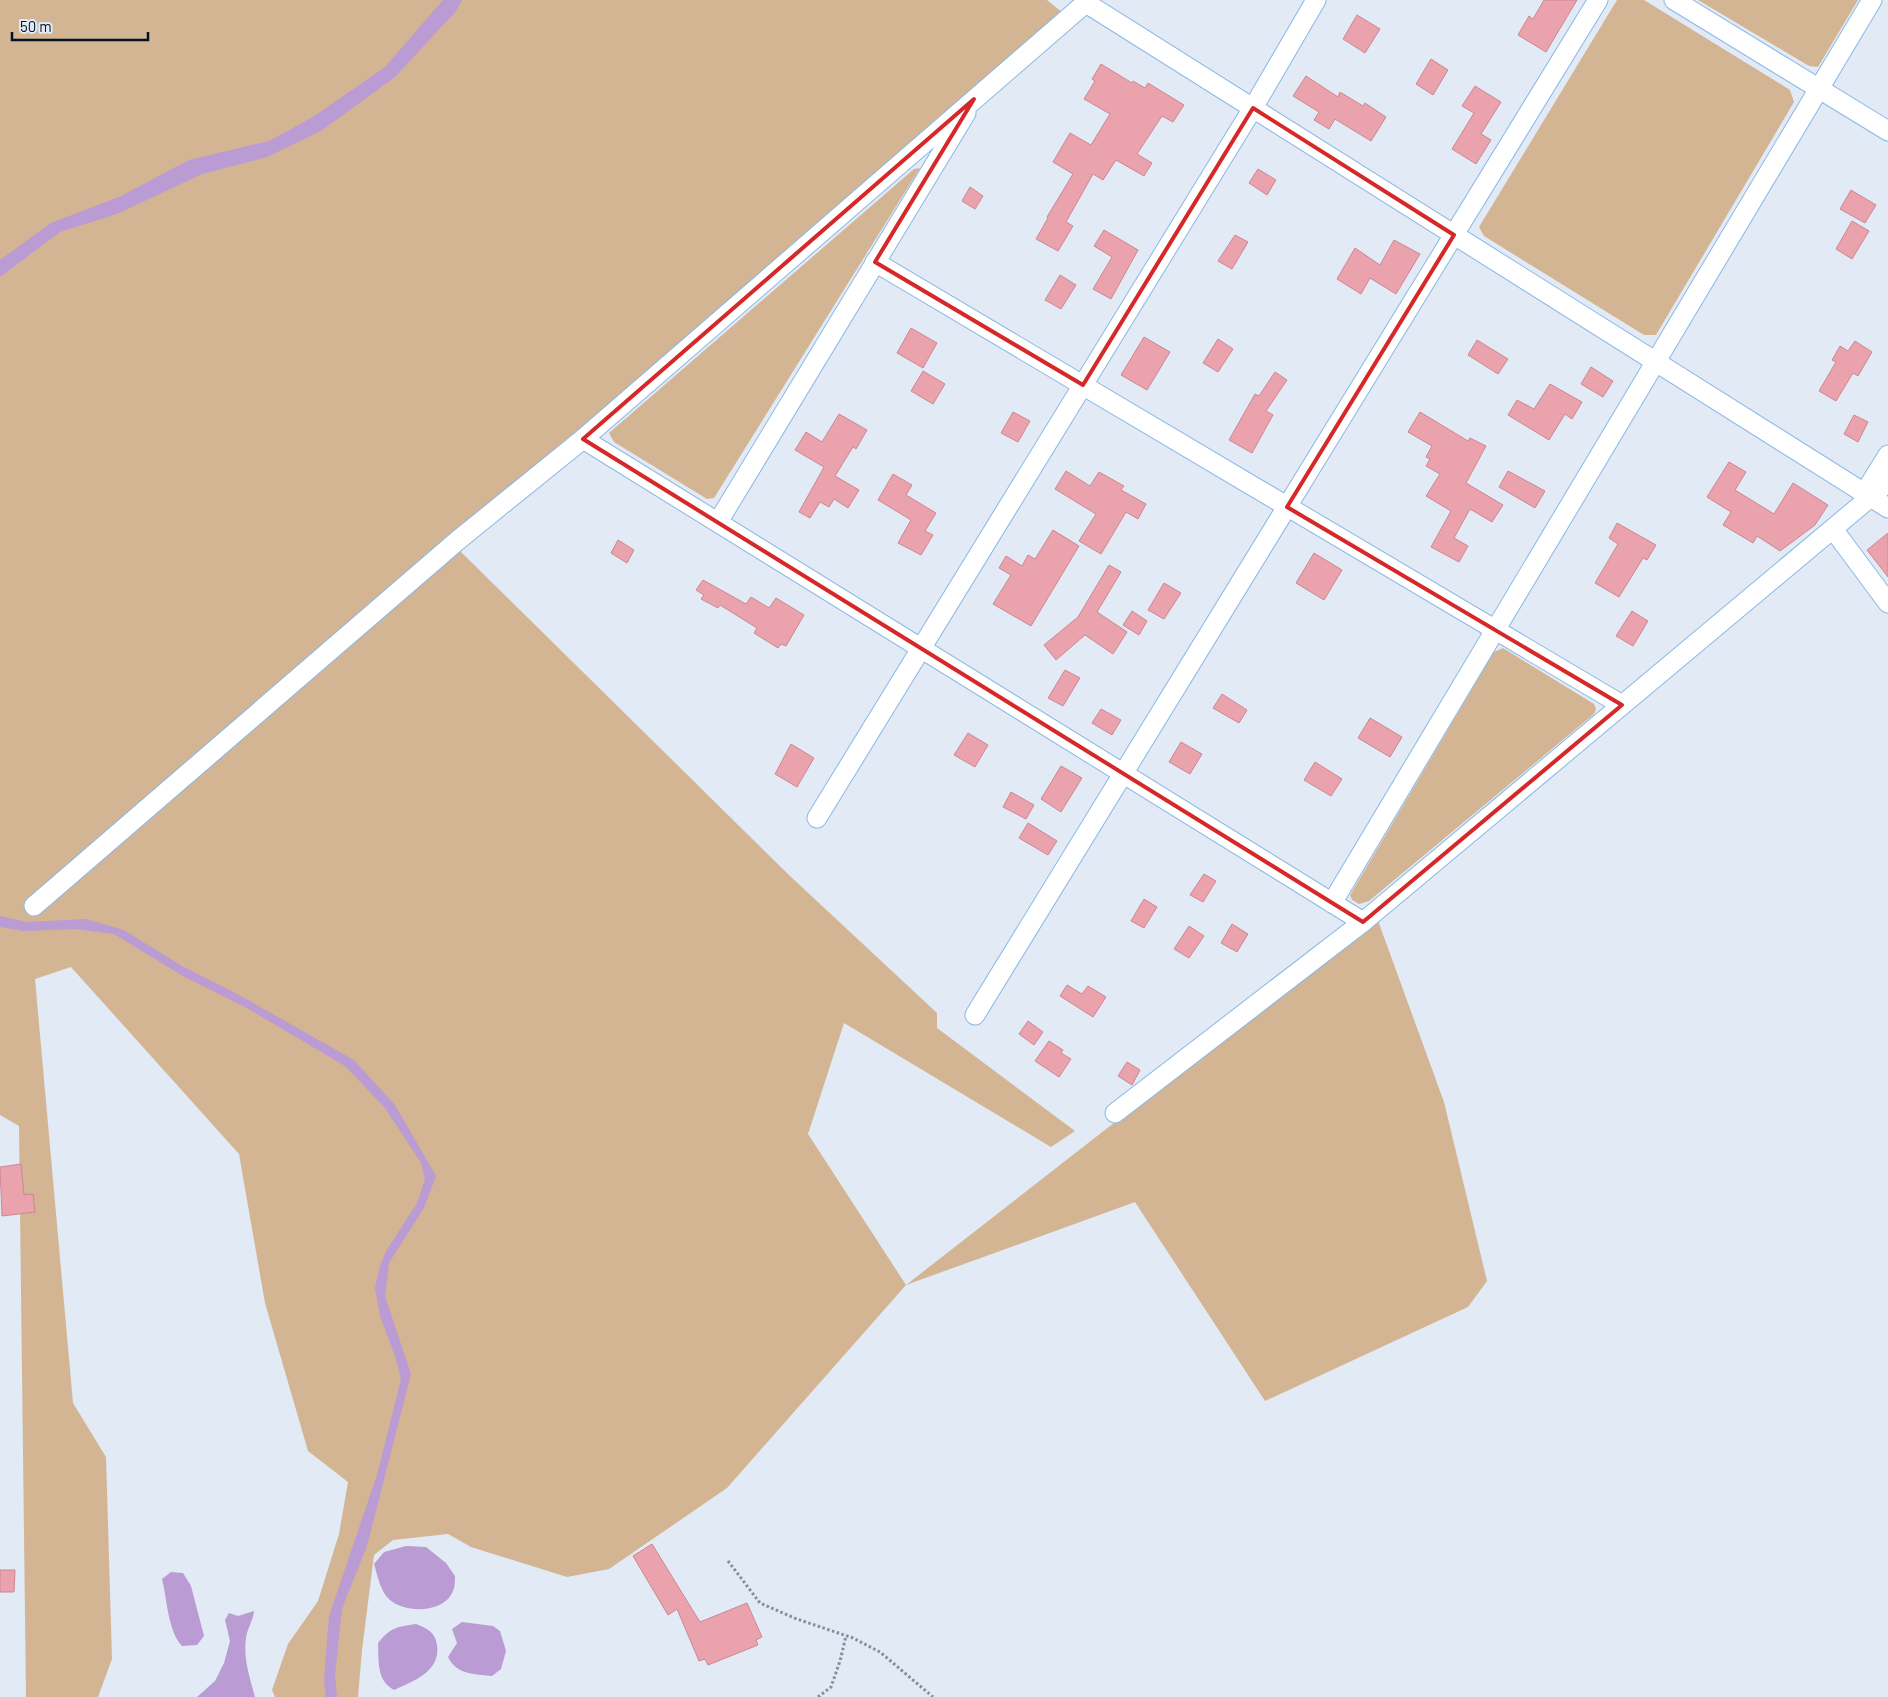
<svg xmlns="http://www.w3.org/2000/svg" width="1888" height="1697" font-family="Barlow,sans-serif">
<rect width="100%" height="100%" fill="#e1eaf5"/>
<!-- green -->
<g fill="#d3b594">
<polygon points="0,0 1047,0 1063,13 581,430 55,879 460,551 790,876 937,1013 937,1028 1075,1131 1051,1147 844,1023 808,1134 906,1285 1377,918 1444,1102 1487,1281 1468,1307 1265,1401 1135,1202 906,1285 727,1488 609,1569 567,1577 471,1547 448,1534 393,1540 374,1555 362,1650 358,1697 275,1697 272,1690 288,1644 318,1601 339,1534 348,1482 308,1451 265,1303 239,1154 71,967 35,979 73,1403 106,1457 112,1659 98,1697 26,1697 19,1126 0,1115"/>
<polygon points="1617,0 1644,0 1790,90 1794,102 1656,335 1644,335 1484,236 1479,227"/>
<polygon points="1698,0 1858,0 1818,67 1809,66"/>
<polygon points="920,168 714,498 707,499 614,442 609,433 914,169"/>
<polygon points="1503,648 1594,704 1596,709 1594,714 1369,901 1359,904 1352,900 1350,895 1494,652"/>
</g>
<!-- water -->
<g fill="#ba9bd3">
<polygon points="443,0 462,0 457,10 395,77 321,131 267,157 202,174 117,214 60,232 0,277 0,260 51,223 119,197 189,160 269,141 313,117 385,67"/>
<polygon points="0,916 27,922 86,919 124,930 182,966 239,995 354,1060 395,1105 436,1176 424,1208 389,1263 385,1296 411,1374 367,1546 342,1609 335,1675 337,1697 326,1697 324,1679 329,1616 377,1475 401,1379 395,1356 380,1316 375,1288 380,1266 386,1251 417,1203 425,1179 421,1163 385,1108 345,1066 245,1007 181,975 114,934 75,929 24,931 0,927"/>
<path d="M406,1546L426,1547L446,1563L455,1576C455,1582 455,1589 451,1595C440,1613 405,1613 390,1600C380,1591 378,1577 374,1564L384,1552Z"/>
<path d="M171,1572L183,1573L191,1586L204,1636L197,1645L182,1646C168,1631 167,1599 162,1579Z"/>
<path d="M254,1611C253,1621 247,1629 246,1638C243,1659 250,1678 255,1697H197L215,1681L224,1663L230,1641L225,1620L229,1613L238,1616Z"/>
<path d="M462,1622L493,1626L500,1631L506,1651L501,1669L492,1676C474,1674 457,1675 448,1657L457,1643L452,1629Z"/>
<path d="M416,1624C428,1629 435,1632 437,1645C441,1671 414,1681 394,1690C376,1680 379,1661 378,1643C391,1627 397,1627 416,1624Z"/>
</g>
<!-- building -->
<g fill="#eaa2ad" stroke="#cd8792">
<polygon points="1544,0 1577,0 1546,52 1518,35 1529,16 1533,19"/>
<polygon points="1357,15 1380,29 1365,53 1343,39"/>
<polygon points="1431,59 1448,70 1433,95 1416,84"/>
<polygon points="1101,64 1132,83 1133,81 1145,88 1148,83 1184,105 1173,122 1162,116 1137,154 1152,163 1144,176 1116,160 1103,180 1093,174 1066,222 1073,226 1058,251 1036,239 1048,218 1047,217 1073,174 1053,162 1070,133 1091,145 1110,114 1084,99 1095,81 1092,79"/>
<polygon points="1306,76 1338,97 1340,92 1363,106 1365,103 1386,117 1371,141 1335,119 1329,129 1314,120 1319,112 1293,96"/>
<polygon points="1475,86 1501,102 1481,134 1491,140 1476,164 1452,149 1474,113 1462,106"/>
<polygon points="1258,169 1276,180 1267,195 1249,183"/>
<polygon points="970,187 983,196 975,209 962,201"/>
<polygon points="1851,190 1876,205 1865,223 1840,209"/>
<polygon points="1852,221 1869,231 1852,259 1836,249"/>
<polygon points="1104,230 1138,250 1111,299 1093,289 1112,257 1094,246"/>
<polygon points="1235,235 1248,242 1232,269 1218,261"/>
<polygon points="1394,240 1420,254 1396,294 1370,278 1361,294 1337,279 1355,248 1380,265"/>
<polygon points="1060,275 1076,285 1061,309 1045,300"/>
<polygon points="911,328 937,343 923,368 897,353"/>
<polygon points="1144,337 1170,352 1147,390 1121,375"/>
<polygon points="1218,339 1233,349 1218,372 1203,363"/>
<polygon points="1477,340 1508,359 1498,374 1468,355"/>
<polygon points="1855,341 1872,352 1858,376 1853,373 1836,401 1819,391 1836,362 1832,360 1840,346 1848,351"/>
<polygon points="1591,367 1613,381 1603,397 1581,384"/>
<polygon points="923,371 945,384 933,404 911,391"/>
<polygon points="1275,372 1287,380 1266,411 1273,415 1252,453 1229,440 1255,394 1259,396"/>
<polygon points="1550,384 1582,402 1572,419 1565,414 1549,440 1508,415 1517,400 1534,409"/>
<polygon points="1013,412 1030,421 1018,442 1001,433"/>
<polygon points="1420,412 1468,441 1470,438 1486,446 1466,483 1503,505 1492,522 1470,509 1454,538 1468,546 1459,562 1431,547 1451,511 1426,496 1440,474 1426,466 1430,459 1426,457 1432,446 1408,432"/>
<polygon points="839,414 867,430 856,449 853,447 835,476 859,490 848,508 834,499 829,507 820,502 810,518 799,512 824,467 795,450 806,432 822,442"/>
<polygon points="1854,415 1868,422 1858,442 1844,434"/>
<polygon points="1729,462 1746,472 1735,490 1774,514 1793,483 1828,505 1815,525 1780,551 1757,536 1753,543 1723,525 1731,512 1707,497"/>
<polygon points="1066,471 1090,486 1099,472 1124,486 1121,490 1146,504 1138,519 1126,512 1101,554 1079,541 1096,514 1055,489"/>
<polygon points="1508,471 1545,491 1535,508 1499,487"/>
<polygon points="893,474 912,485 906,495 936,513 925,531 933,535 921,555 898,543 911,520 878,500"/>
<polygon points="1617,523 1656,545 1647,560 1643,558 1619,597 1595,583 1618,544 1609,538"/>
<polygon points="1053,530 1079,546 1031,626 993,604 1011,575 999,568 1006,556 1022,566 1028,555 1035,559"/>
<polygon points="1888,533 1888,577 1867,550"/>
<polygon points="618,540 634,550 627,563 611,553"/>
<polygon points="1314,553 1342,570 1324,600 1296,583"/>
<polygon points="1109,565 1121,572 1097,612 1127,632 1113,654 1085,635 1056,660 1044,645 1078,617"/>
<polygon points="703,580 746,604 751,597 769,608 776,598 804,615 786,646 781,644 778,648 754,633 757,628 720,605 718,608 701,599 704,595 696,590"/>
<polygon points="1164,583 1181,593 1164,619 1148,610"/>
<polygon points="1132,611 1147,621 1139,635 1123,625"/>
<polygon points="1632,611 1648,621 1633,646 1616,636"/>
<polygon points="1065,670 1080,678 1063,706 1048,698"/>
<polygon points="1222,694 1247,710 1239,723 1213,708"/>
<polygon points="1101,709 1121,720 1112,735 1092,723"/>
<polygon points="1370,718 1402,737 1390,757 1358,738"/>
<polygon points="968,733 988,745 975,767 954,755"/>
<polygon points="1181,742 1202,754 1190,774 1169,762"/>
<polygon points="791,744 814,758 797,787 775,774"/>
<polygon points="1315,762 1342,779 1331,796 1304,780"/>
<polygon points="1061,766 1082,778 1061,812 1041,799"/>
<polygon points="1011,792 1034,805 1026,819 1003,807"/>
<polygon points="1028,823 1057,841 1048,855 1019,838"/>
<polygon points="1204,874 1216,881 1203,902 1190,895"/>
<polygon points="1144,899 1157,907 1144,928 1131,921"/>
<polygon points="1232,924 1248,934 1237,952 1221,943"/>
<polygon points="1189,926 1204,936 1189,958 1174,949"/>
<polygon points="1067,985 1082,994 1088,986 1106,997 1093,1017 1060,996"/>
<polygon points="1028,1021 1043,1032 1034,1045 1019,1034"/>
<polygon points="1049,1041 1063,1050 1061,1053 1071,1059 1059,1077 1035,1061"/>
<polygon points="1127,1062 1140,1070 1132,1085 1118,1076"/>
<polygon points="21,1164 24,1195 33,1194 35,1212 2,1216 0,1167"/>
<polygon points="652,1544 700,1622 747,1603 762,1637 756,1640 758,1645 708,1665 705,1659 699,1661 677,1609 668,1615 633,1556"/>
<polygon points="0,1570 15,1570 14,1592 0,1592"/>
</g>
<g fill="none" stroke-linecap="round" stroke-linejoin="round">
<defs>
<g id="street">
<polyline points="1674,0 1888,131"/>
<polyline points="1086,3 1888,508"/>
<polyline points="875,262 1622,705"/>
<polyline points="583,439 1363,922"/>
<polyline points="1865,492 1888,455"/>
<polyline points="718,522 966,113"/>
<polyline points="1833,529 1888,603"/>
<polyline points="817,818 1253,108 1316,0"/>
<polyline points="1332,903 1872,0"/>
<polyline points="34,906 457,541 583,439 1089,0"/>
<polyline points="975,1015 1598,0"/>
<polyline points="1115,1113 1363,922 1879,490 1888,480"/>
</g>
</defs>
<!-- street casing -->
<use href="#street" stroke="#88b8e8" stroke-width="21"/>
<!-- path -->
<g stroke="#828e9c" stroke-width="3" stroke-dasharray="2.5 2.5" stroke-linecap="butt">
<polyline points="728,1561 760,1603 797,1619 853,1638 880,1652 933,1697"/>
<polyline points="818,1697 831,1687 840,1661 846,1636"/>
</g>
<!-- street -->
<use href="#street" stroke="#fff" stroke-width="19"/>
</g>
<!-- marked area -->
<path fill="none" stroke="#d62828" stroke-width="4" stroke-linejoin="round" d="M974,99L875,262L1083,385L1253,108L1454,235L1287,507L1622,705L1363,922L583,439Z"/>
<!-- scale -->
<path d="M12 32v8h136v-8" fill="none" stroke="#021223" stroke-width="2.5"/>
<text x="20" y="32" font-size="15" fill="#021223" stroke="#e1eaf5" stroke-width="4" paint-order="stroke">50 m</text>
</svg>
